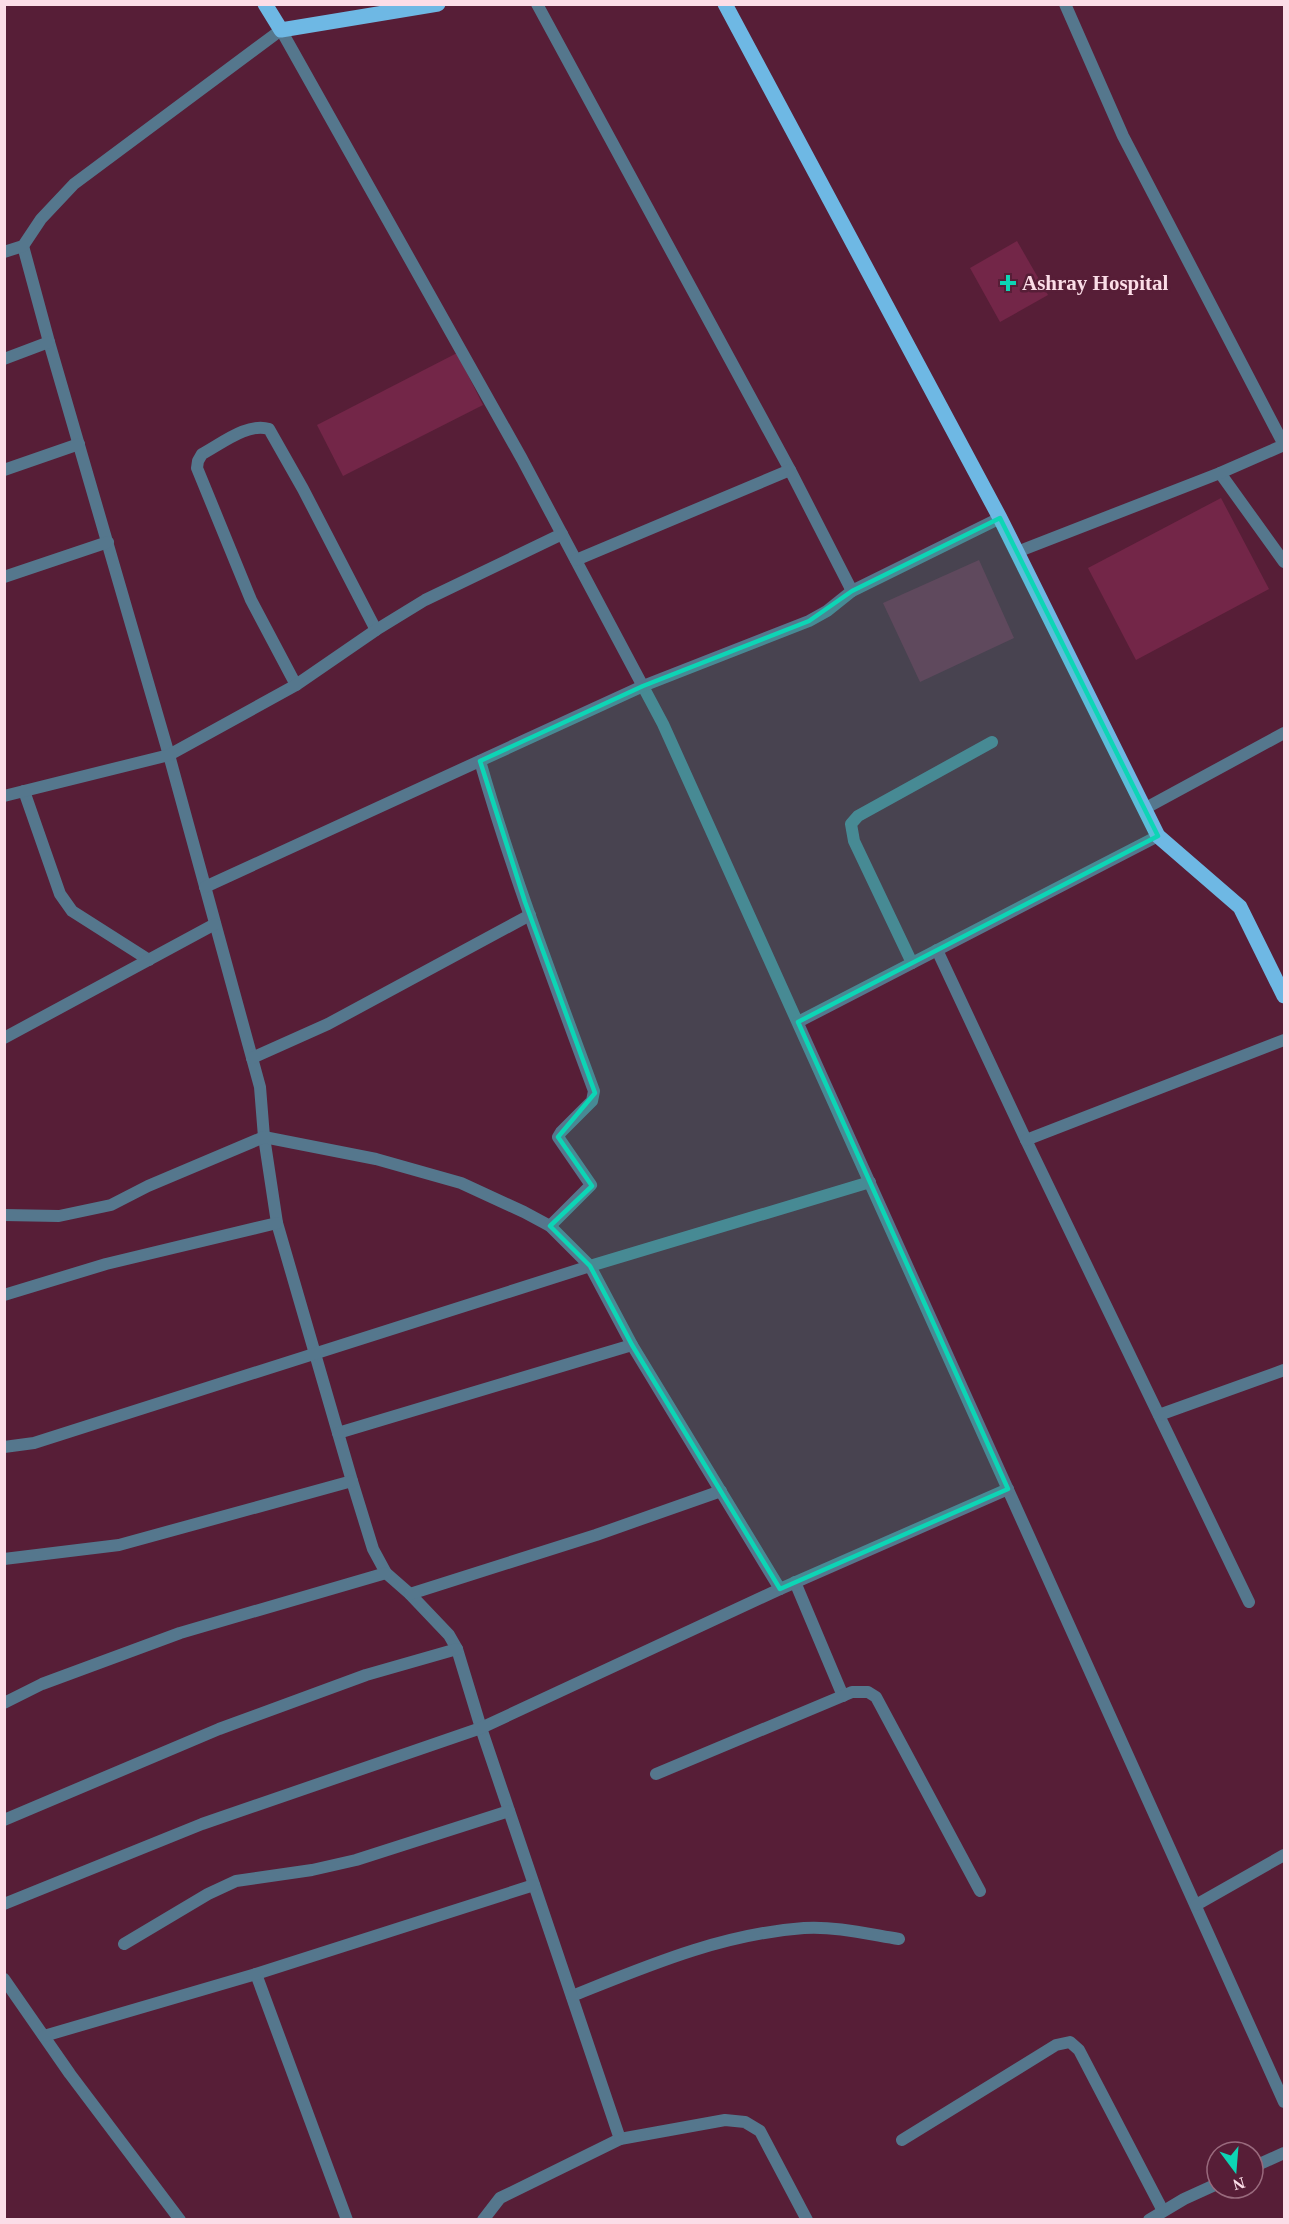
<svg xmlns="http://www.w3.org/2000/svg" width="1289" height="2224" font-family="Georgia,serif">
<rect width="100%" height="100%" fill="#571e37"/>
<!-- building -->
<g fill="#732648">
<polygon points="1017,241 1048,295 1000,322 970,268"/>
<polygon points="457,353 483,405 343,476 317,425"/>
<polygon points="1221,498 1269,589 1136,660 1088,568"/>
<polygon points="979,560 1014,638 920,682 883,603"/>
</g>
<g fill="none" stroke-linecap="round" stroke-linejoin="round">
<!-- service -->
<path stroke="#55778d" stroke-width="12" d="M572,1996C647,1966 721,1934 804,1928C835,1926 868,1934 899,1939"/>
<!-- minor -->
<g stroke="#55778d" stroke-width="12">
<polyline points="537,4 790,470 852,591 1000,518"/>
<polyline points="23,246 49,342 169,755 260,1087 264,1137 277,1223 352,1481 373,1549 386,1573 410,1594 449,1635 457,1649 481,1728 620,2139 500,2198 483,2220"/>
<polyline points="4,252 23,246 41,219 74,184 281,30 522,459 663,724 1284,2102"/>
<polyline points="4,359 49,342"/>
<polyline points="4,470 79,444"/>
<polyline points="1220,473 1284,562"/>
<polyline points="1017,552 1220,473 1284,445 1123,136 1065,4"/>
<polyline points="576,560 790,470"/>
<polyline points="4,577 108,542"/>
<path d="M296,685L251,600L197,468L198,461L202,454C221,444 248,422 269,429L303,489L376,630"/>
<path d="M480,761C512,873 554,982 594,1091L592,1101L561,1132L558,1137L591,1185L550,1226"/>
<polyline points="24,791 60,894 72,911 149,960"/>
<polyline points="4,796 169,755 296,685 376,630 425,600 562,534"/>
<polyline points="1144,809 1284,733"/>
<polyline points="205,887 643,686 809,621 827,611 852,591"/>
<polyline points="937,950 1026,1140 1249,1602"/>
<polyline points="912,963 854,841 851,824 858,816 992,742"/>
<polyline points="798,1022 1158,836"/>
<polyline points="4,1038 215,924"/>
<polyline points="252,1058 328,1024 530,915"/>
<polyline points="1026,1140 1284,1040"/>
<polyline points="4,1215 59,1216 111,1205 148,1186 264,1137 376,1159 461,1183 524,1212 550,1226 590,1266 632,1345 780,1589"/>
<polyline points="4,1295 106,1264 277,1223"/>
<polyline points="1159,1415 1284,1370"/>
<polyline points="338,1433 632,1345"/>
<polyline points="4,1447 34,1443 590,1266 870,1182"/>
<polyline points="4,1559 119,1545 352,1481"/>
<polyline points="795,1582 843,1696"/>
<polyline points="410,1594 596,1535 721,1491"/>
<polyline points="4,1703 42,1684 180,1633 386,1573"/>
<polyline points="656,1774 852,1692 868,1692 876,1697 980,1891"/>
<polyline points="4,1820 219,1729 366,1675 457,1649"/>
<polyline points="4,1904 202,1824 481,1728 780,1589 1008,1489"/>
<polyline points="1196,1905 1284,1855"/>
<polyline points="124,1944 208,1894 236,1881 312,1870 356,1860 509,1811"/>
<polyline points="256,1974 347,2220"/>
<polyline points="4,1979 70,2074 180,2220"/>
<polyline points="44,2036 256,1974 534,1885"/>
<polyline points="620,2139 725,2120 745,2122 760,2131 807,2220"/>
<polyline points="902,2140 1056,2045 1070,2042 1079,2050 1163,2211"/>
<polyline points="1253,2167 1284,2153"/>
<polyline points="1149,2220 1184,2199 1217,2184"/>
</g>
<!-- primary -->
<g stroke="#6eb8e4" stroke-width="15">
<polyline points="265,4 281,30 438,4"/>
<polyline points="725,4 1000,518 1158,836 1240,907 1284,996"/>
</g>
</g>
<!-- marked area -->
<path fill="#0dd5b5" fill-opacity="0.2" stroke="#0dd5b5" stroke-width="4.5" stroke-linejoin="round" d="M1000,518L1158,836L798,1022L1008,1489L780,1589L632,1345L590,1266L550,1226L592,1186L558,1137L595,1093L525,902L480,761L643,686L809,621L852,591Z"/>
<!-- markers -->
<path fill="#0dd5b5" stroke="#571e37" stroke-width="2" d="M1005 274h6v6h6v6h-6v6h-6v-6h-6v-6h6z"/>
<g text-anchor="middle" stroke-width="5" stroke-linejoin="round" paint-order="stroke">
<!-- poi labels -->
<g font-size="21" font-weight="bold" fill="#fbdde7" stroke="#571e37" text-anchor="start">
<text x="1022" y="290">Ashray Hospital</text>
</g>
</g>
<!-- border -->
<rect width="1289" height="2224" fill="none" stroke="#fbdde7" stroke-width="12"/>
<!-- north arrow -->
<g transform="translate(1235 2170) rotate(164)"><circle r="28" fill="#571e37" stroke="#996a7d" stroke-width="1.5"/>
<path d="M0-4.5L10 22L0 15L-10 22Z" fill="#0dd5b5"/>
<text y="-9" font-size="16" font-weight="bold" text-anchor="middle" fill="#fbdde7">N</text>
</g>
</svg>
